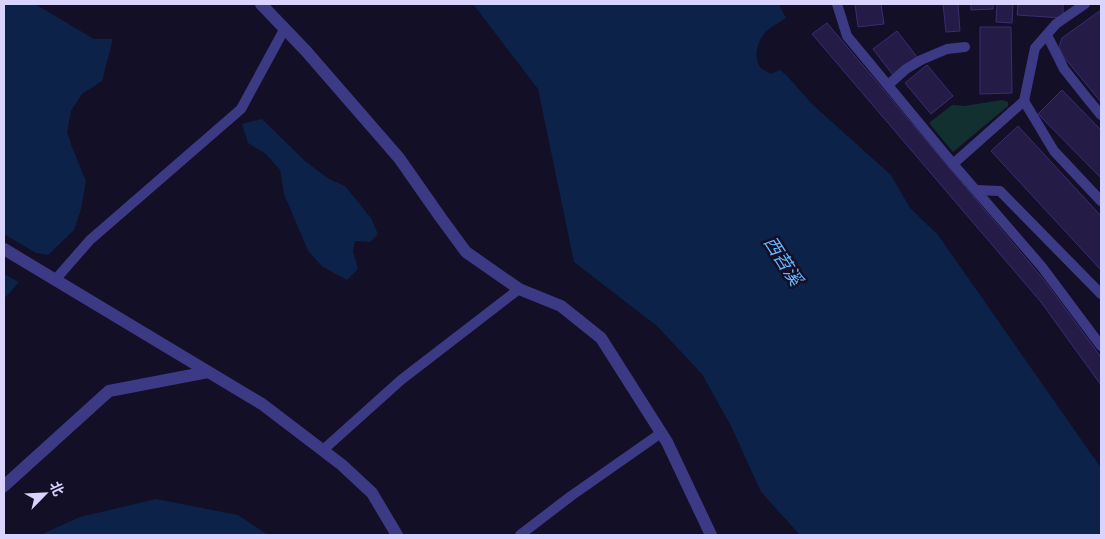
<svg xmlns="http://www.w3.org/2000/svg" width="1105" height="539" font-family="Montserrat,'Noto Sans SC',sans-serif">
<rect width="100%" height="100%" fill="#130f26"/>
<!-- green -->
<polygon fill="#12302f" points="1002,100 1008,102 1008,106 953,152 929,123 952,105 964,106"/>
<!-- water -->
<g fill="#0c2248">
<polygon points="4,4 35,4 94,39 113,39 102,81 82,94 71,111 67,132 72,147 86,181 81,209 74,230 48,255 36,253 4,234"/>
<path d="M473,4H779L786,18C779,23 769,27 764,34C757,42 753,59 761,68C763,70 768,72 771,74L780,70L787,76L813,105L891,175L910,208L938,235L1101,468V535H800L761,492L732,428L702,374L657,326L574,262L538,89Z"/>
<polygon points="262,119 305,161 329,179 345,186 371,218 378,234 370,242 355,241 353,251 358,269 347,280 323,267 308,251 284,194 280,170 266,154 248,143 242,124"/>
<polygon points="4,274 19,282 4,299"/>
<polygon points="156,499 238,515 268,535 40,535 80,517"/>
</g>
<!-- building -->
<g fill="#241b47" stroke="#3b2d73">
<polygon points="855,4 881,4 884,24 858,27"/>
<polygon points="943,4 958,4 960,31 946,32"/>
<polygon points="971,4 993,4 993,9 971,10"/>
<polygon points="997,4 1013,4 1012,23 996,22"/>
<polygon points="1018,4 1063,4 1063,18 1017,15"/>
<polygon points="1101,10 1101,102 1063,56 1059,47 1062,38"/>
<polygon points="827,23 1044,280 1101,357 1101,385 1041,302 812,34"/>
<polygon points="980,27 1011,27 1012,93 980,94"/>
<polygon points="897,31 917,57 893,75 873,49"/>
<polygon points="927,65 953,96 931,114 905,83"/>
<polygon points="1062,90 1101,130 1101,178 1038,114"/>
<polygon points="1018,126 1101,216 1101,270 991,151"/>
</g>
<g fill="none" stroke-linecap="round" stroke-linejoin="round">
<!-- service -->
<g stroke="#3d3a85" stroke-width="10">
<polyline points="837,4 847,36 953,164 1042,267 1101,346"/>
<polyline points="1047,35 1064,69 1087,98 1101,115"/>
<polyline points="888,85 906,69 921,60 947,49 965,47"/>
<polyline points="1024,101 1054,151 1101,201"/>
<polyline points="953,164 1024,101 1035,48 1056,24 1085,4"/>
<polyline points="976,190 1000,191 1101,294"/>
<polyline points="55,280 90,240 241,109 285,28"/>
<polyline points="323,450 401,380 519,289"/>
<polyline points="520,535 571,496 661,433"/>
</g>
<!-- minor -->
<g stroke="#3d3a85" stroke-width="12">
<polyline points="261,4 306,51 399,158 441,218 466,252 519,289 561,306 601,338 667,442 711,535"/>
<polyline points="4,486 109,391 208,372"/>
</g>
<!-- tertiary -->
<polyline stroke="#3d3a85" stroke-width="12" points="4,249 262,404 342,465 372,493 397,535"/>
</g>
<g text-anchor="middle" stroke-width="5" stroke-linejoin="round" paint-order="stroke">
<!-- water labels -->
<g font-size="18" font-style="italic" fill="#62b6ff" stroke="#130f26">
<text transform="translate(783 261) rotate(57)" y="6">西苕溪</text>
</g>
</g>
<!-- border -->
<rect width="1105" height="539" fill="none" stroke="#d9d4ff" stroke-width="10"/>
<!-- north arrow -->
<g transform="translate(45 494) rotate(66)" stroke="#130f26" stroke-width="4" paint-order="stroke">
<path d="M0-4L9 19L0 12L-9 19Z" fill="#d9d4ff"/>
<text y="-8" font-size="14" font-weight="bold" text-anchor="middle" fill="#d9d4ff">北</text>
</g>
</svg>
